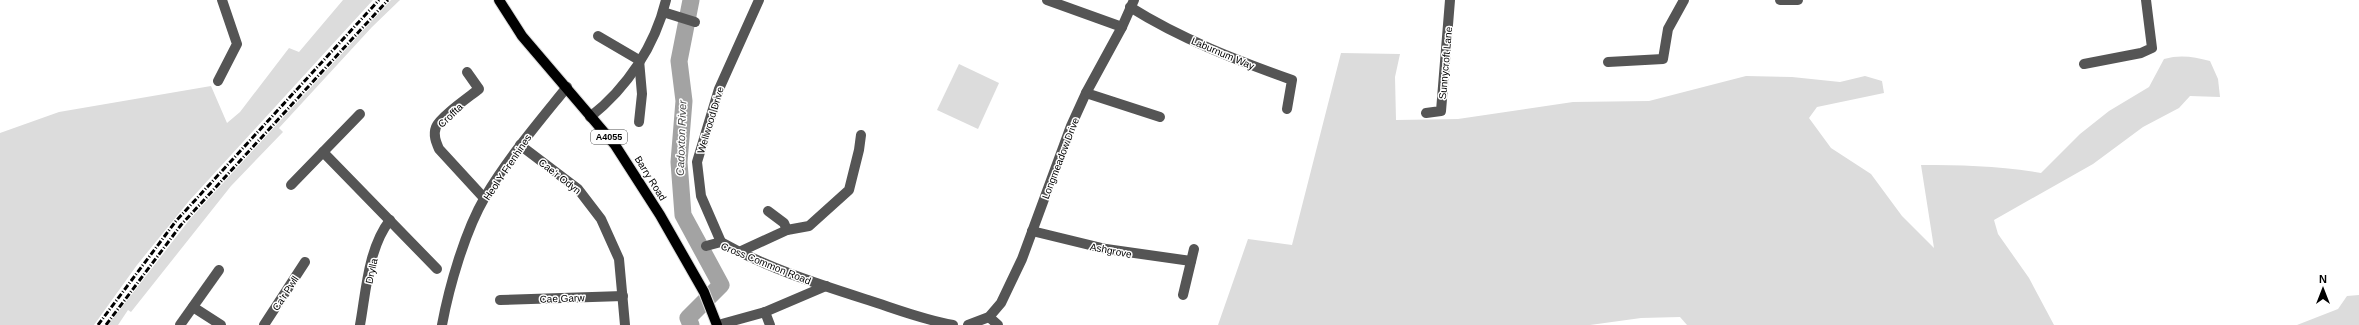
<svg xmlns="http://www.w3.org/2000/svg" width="2359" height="325" font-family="Helvetica,sans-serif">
<rect width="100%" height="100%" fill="#fff"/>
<!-- green -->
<g fill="#dcdcdc">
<polygon points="343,0 373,0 189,201 137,265 94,325 0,325 0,133 59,112 211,86 227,123 240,112 289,48 299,52"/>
<polygon points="391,0 400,0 372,27 279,128 283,132 231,186 131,312 128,310 118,325 108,325 190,219"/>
<path d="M1341,53L1400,54L1395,77L1396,120L1458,119L1573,102L1649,101L1746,76L1792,77L1840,82L1865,76L1882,81L1884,93L1817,107L1809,118L1831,148L1871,174L1902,216L1934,248L1921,165C1962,165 2000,166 2041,173L2080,134L2109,111L2149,87L2164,59C2181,54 2194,57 2210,61L2218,79L2220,97L2190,96L2179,108L2143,127L2093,164L1994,220L1998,234L2029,278L2054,325H1687L1680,317L1641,318L1590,325H1218L1248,239L1292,245Z"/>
<polygon points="959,64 999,83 978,129 937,110"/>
<polygon points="2359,295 2359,325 2297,325 2338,309 2347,296"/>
</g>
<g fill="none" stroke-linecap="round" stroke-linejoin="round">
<!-- river -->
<polyline stroke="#a3a3a3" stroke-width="17" points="691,0 679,61 684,101 679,162 683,215 721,285 688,318 691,325"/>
<defs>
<polyline id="major" points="499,0 522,36 615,145 660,215 704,292 717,325"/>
</defs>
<!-- major casing -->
<use href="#major" stroke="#dbdbdb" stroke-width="12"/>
<!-- minor -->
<g stroke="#555" stroke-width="10">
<polyline points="1047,0 1122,27"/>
<polyline points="1780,0 1798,0"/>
<path d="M1130,7C1181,39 1236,60 1292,80L1287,109"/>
<polyline points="663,12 695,22"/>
<polyline points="598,36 639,60 642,94 639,122"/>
<polyline points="1608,62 1663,59 1668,29 1684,0"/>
<polyline points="2084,64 2141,53 2152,48 2146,0"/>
<path d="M467,72L479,89C469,97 440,117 436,127C433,135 436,142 439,149L484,198"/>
<polyline points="218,81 237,44 222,0"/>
<polyline points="1086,93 1160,117"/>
<polyline points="1426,113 1441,111 1450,0"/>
<path d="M590,117C627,88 655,46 666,0"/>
<polyline points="520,145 578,189 601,219 619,259 625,325"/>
<polyline points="323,152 437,269"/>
<polyline points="291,185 360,114"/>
<polyline points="768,211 784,223 787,230"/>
<polyline points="1032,231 1106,249 1191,261"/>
<polyline points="721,242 701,196 697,162 719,89 759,0"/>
<path d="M706,246L721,242C767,268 818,284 868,300C896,309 924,320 953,325"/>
<polyline points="739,252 787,230 809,226 849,190 859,150 861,135"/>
<polyline points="1183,295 1194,249"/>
<polyline points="500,300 623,296"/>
<polyline points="193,307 221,325"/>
<polyline points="765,312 770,325"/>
<polyline points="989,317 998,325"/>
<polyline points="180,325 219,270"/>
<polyline points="264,325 305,262"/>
<path d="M360,325C366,292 368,248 390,220"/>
<path d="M442,325C449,287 465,231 485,197C508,158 538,123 567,87"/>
<polyline points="718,325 765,312 826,286"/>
<polyline points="968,325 989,317 1001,303 1022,259 1071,126 1086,93 1122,27 1134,0"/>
</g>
<!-- major -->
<use href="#major" stroke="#000" stroke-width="10"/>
<!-- rail -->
<g stroke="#000" stroke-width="3" stroke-dasharray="6 2 1 2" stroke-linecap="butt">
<polyline points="98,325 176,221 379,0"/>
<polyline points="106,325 181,225 388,0"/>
</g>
</g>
<g text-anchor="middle" stroke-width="3" stroke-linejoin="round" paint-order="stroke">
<!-- shield labels -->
<rect fill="#fff" stroke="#4c4c4c" stroke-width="1" x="591" y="130" width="36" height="14" rx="3"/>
<g font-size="9" font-weight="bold" fill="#000">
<text x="609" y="140">A4055</text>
</g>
<!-- street labels -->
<g font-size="10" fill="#000" stroke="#fff">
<text transform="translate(1223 53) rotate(23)" y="4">Laburnum Way</text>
<text transform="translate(1445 63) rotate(-85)" y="4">Sunnycroft Lane</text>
<text transform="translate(450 115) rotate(-44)" y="4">Croffta</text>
<text transform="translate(710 120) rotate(-73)" y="4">Wellwood Drive</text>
<text transform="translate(1060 158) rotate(-69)" y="4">Longmeadow Drive</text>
<text transform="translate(507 167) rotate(-56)" y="4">Heol Y Frenhines</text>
<text transform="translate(560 176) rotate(38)" y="4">Cae'r Odyn</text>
<text transform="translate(651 178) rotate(58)" y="4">Barry Road</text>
<text transform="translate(1111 250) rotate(11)" y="4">Ashgrove</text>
<text transform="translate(766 263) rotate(22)" y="4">Cross Common Road</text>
<text transform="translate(371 271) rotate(-78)" y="4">Drylla</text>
<text transform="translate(285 293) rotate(-57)" y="4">Ca'r Pwll</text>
<text transform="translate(562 298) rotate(-2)" y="4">Cae Garw</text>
</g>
<!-- water labels -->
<g font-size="11" font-style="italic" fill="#444" stroke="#fff">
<text transform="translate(681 138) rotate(-88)" y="4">Cadoxton River</text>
</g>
</g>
<!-- north arrow -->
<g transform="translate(2323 289)" stroke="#ffffff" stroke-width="3" paint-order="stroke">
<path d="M0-3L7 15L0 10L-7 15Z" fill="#000000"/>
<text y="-6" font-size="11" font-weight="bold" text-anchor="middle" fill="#000000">N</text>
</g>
</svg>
